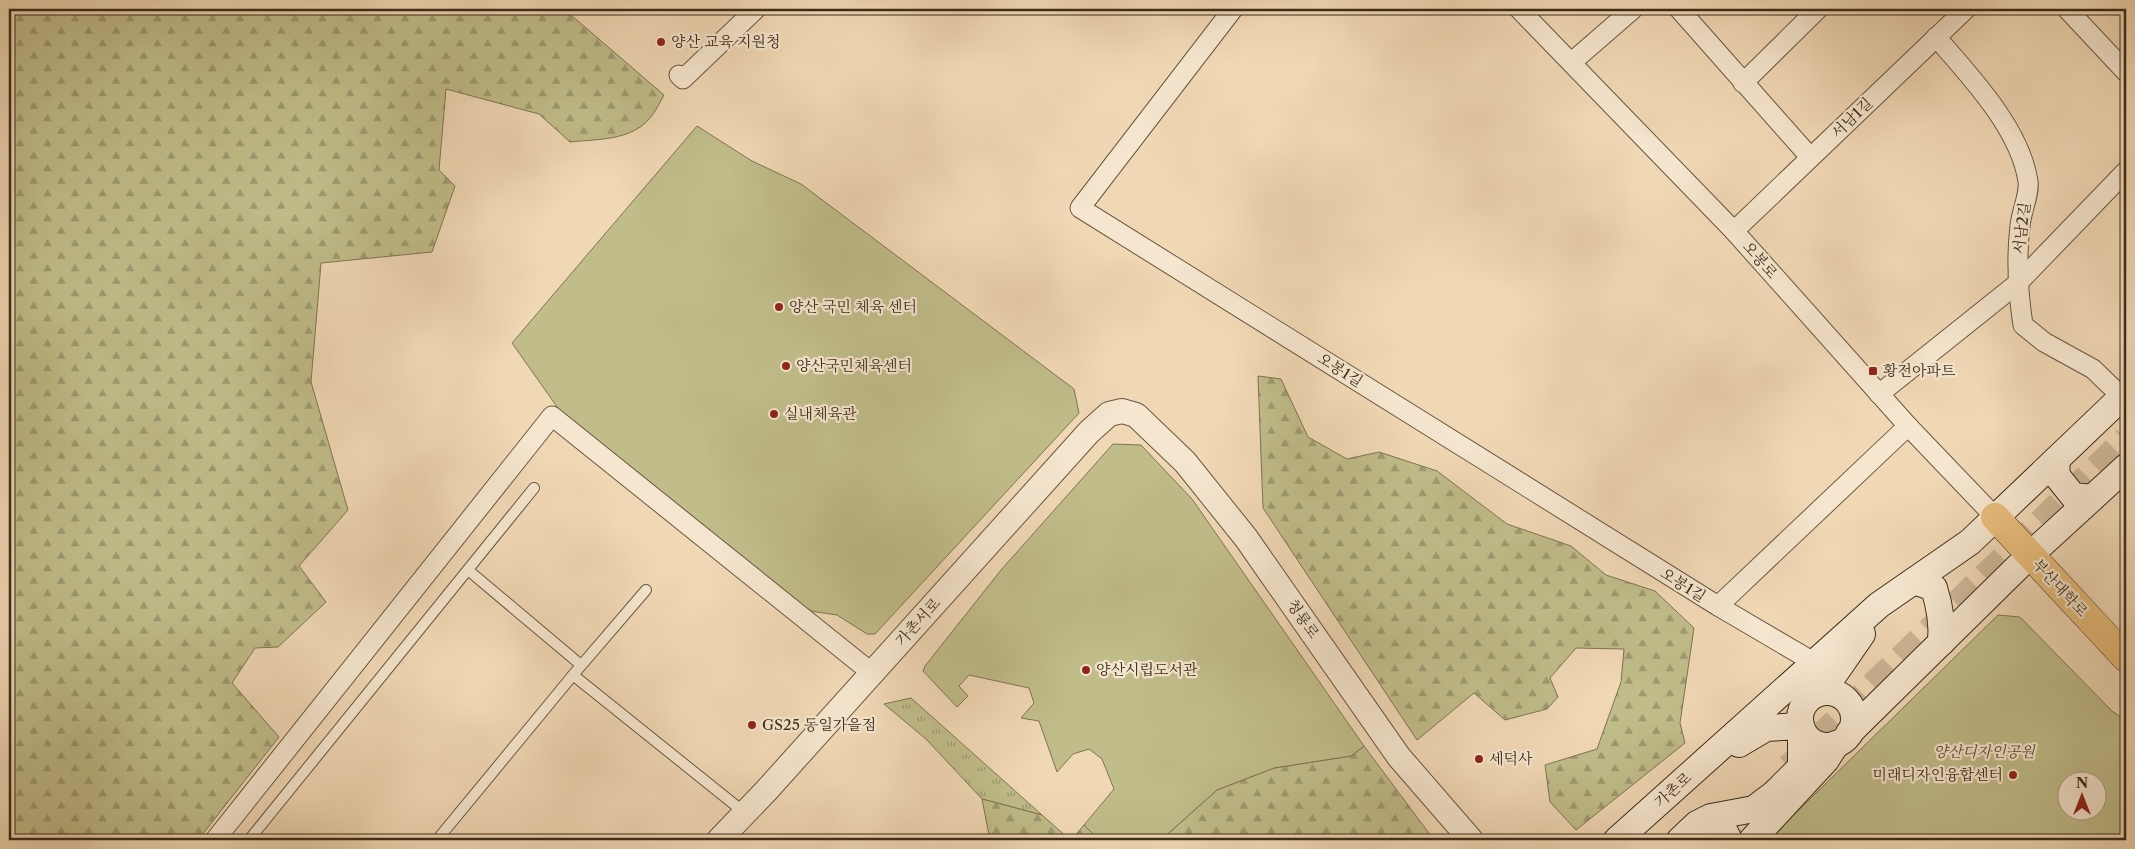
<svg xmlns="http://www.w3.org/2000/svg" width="2135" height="849" font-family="'Libre Caslon Text','Noto Serif KR',serif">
<defs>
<pattern id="grass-tufts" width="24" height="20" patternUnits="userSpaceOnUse" patternTransform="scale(1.25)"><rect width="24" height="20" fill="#c0bd8a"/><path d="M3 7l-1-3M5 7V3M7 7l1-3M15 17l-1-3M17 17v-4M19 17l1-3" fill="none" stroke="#9d9a70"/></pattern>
<pattern id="forest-firs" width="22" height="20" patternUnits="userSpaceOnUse" patternTransform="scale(1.25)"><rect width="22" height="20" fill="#c0bd8a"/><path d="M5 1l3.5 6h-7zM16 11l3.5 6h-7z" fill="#9d9a70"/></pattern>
</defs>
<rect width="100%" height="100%" fill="#f1d8b5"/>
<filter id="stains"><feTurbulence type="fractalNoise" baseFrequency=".004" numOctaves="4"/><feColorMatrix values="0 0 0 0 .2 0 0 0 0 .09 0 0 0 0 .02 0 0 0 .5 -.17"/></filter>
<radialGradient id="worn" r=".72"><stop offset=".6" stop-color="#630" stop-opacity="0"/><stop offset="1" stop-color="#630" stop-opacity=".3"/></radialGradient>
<!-- grass -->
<polygon fill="url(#grass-tufts)" stroke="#7e7452" points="911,698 1042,815 982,799 926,739 884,704"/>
<!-- forest -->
<g fill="url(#forest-firs)" stroke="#7e7452">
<path d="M9,9H564L664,95C660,102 656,111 650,118C631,141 597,139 570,142L539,114L446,89L439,170L455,186L432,252L321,263L311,382L348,510L299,566L326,602L278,647L255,648L232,683L279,737L198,840H9Z"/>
<polygon points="1258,376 1281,379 1308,437 1347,459 1379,452 1437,471 1507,524 1571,546 1606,575 1655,591 1694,628 1680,723 1685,743 1576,830 1550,802 1545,765 1597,749 1621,682 1624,649 1576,648 1550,678 1558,697 1547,709 1505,720 1474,693 1417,740 1263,508"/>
<polygon points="1364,746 1434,840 1161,840 1217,790 1274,768 1351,756"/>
<polygon points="982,799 1042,815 1068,838 1074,837 1084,825 1099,840 990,840"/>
</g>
<!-- park -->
<g fill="#c0bd8a" stroke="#7e7452" fill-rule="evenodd">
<polygon points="697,126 752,161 801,184 1074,389 1079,413 875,634 867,634 837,615 804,610 560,411 512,343"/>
<polygon points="1113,444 1141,445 1192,499 1364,746 1351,756 1274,768 1217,790 1161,840 1099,840 1084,825 1114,789 1102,759 1089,749 1073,754 1057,772 1039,721 1021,718 1034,703 1029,688 969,675 959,686 968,696 957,707 923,671 925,666 1001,570"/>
<path d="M1998,615L2020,617L2112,711L2126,721V840H1768ZM2068,782H2098V812H2068Z"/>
</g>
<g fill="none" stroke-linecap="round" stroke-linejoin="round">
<!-- secondary-tunnel -->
<polyline stroke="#cdb696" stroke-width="26" stroke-dasharray="26 13" stroke-linecap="butt" points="1789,767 2126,439"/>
<defs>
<g id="service">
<polyline points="468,570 581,665"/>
<polyline points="573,675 745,813"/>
<polyline points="249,840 534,488"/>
<polyline points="437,840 573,675 646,590"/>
</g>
<g id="minor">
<polyline points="1233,9 1080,208 1718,606 1815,663"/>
<polyline points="1519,9 1734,231 1908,426 1995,517"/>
<polyline points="1679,9 1810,157"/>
<polyline points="2067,9 2126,72"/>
<path d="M1936,37C1969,75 2020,128 2028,181C2030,194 2021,212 2020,226C2016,259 2018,292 2023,325L2044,342L2093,369L2122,397"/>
<polyline points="1572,62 1633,9"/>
<polyline points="679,75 683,79 756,9"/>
<polyline points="1743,83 1818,9"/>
<polyline points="1734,231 1966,9"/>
<polyline points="1879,394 2018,283 2126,171"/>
<polyline points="1718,606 1908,426"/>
<polyline points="215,840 552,416 872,673"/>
</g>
<polyline id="tertiary" points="719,840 766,791 1089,432 1109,414 1122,411 1136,415 1185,462 1246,538 1399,757 1471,840"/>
<g id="secondary">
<polyline points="2056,460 2057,476 2073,496 2092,498"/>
<path d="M1914,581L1934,588C1940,607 1943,623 1941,643"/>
<polyline points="1822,692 1862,634"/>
<circle cx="1827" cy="719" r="27"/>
<polyline points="1849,733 2029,556 2126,467"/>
<polyline points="1705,820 1723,828 1729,840"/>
<polyline points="1617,840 1879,605 1970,542 2126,393"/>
<polyline points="1680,840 1697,824 1711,817 1754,809 1774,794 1801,767 1801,726 1766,728 1739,744"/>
<polyline points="1752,840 1826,760 1836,744"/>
</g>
<polyline id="primary" points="1995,517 2126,658"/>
</defs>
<!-- service casing -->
<use href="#service" stroke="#685741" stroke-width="12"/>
<!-- minor casing -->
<use href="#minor" stroke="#685741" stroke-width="21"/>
<!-- tertiary casing -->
<use href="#tertiary" stroke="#685741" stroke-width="26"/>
<!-- secondary casing -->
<use href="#secondary" stroke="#3b2c1a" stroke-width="28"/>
<!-- primary casing -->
<use href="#primary" stroke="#3b2c1a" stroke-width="29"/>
<!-- service -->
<use href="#service" stroke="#f6e6cf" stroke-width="10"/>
<!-- minor -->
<use href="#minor" stroke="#f6e6cf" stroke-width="19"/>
<!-- tertiary -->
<use href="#tertiary" stroke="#f6e6cf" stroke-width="24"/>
<!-- secondary -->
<use href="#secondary" stroke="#f6e6cf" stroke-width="26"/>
<!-- primary -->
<use href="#primary" stroke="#e8bc7a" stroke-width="28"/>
</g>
<!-- markers -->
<g fill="#8f2418" stroke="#f6e6cf" stroke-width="2">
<circle cx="661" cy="42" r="5"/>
<circle cx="779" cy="307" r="5"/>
<circle cx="786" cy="366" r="5"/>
<rect x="1868" y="366" width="10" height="10" rx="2.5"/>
<circle cx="774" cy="414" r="5"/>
<circle cx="1086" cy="670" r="5"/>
<circle cx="752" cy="725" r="5"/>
<circle cx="1479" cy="759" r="5"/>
<circle cx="2013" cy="775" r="5"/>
</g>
<g text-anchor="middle" stroke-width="4.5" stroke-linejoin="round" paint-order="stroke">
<!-- poi labels -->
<g font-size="15" fill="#3b2c1a" stroke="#f6e6cf" text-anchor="start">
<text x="671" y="47">양산 교육 지원청</text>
<text x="789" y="312">양산 국민 체육 센터</text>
<text x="796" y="371">양산국민체육센터</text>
<text x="1883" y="376">황전아파트</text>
<text x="784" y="419">실내체육관</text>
<text x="1096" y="675">양산시립도서관</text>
<text x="762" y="730">GS25 동일가을점</text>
<text x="1489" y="764">세덕사</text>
<text x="2003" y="780" text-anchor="end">미래디자인융합센터</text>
</g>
<!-- street labels -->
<g font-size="15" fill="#3b2c1a" stroke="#f6e6cf">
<text transform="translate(1852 118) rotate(-44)" y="5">서남1길</text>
<text transform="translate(2022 228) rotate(-83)" y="5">서남2길</text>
<text transform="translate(1760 260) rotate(49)" y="5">오봉로</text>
<text transform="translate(1340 370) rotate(32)" y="5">오봉1길</text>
<text transform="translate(1683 585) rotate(32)" y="5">오봉1길</text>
<text transform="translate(2060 588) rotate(47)" y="5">부산대학로</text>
<text transform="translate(1303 619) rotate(55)" y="5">청룡로</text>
<text transform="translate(918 622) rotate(-48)" y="5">가촌서로</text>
<text transform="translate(1673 790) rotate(-42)" y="5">가촌로</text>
</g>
<!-- park labels -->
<g font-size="15" font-style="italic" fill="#564930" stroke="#f6e6cf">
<text x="1984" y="757">양산디자인공원</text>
</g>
</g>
<!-- margin -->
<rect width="2135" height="849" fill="none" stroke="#f1d8b5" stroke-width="30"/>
<rect x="10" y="10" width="2115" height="829" fill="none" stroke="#3b2c1a" stroke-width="2.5"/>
<rect x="15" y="15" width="2105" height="819" fill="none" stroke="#3b2c1a"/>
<!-- north arrow -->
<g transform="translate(2082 796)"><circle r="24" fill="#f6e6cf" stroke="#ab9c87"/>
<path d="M0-4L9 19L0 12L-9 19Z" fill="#8f2418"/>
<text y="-8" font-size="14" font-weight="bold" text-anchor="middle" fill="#3b2c1a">N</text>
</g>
<rect width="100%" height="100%" filter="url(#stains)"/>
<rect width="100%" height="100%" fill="url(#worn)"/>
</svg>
